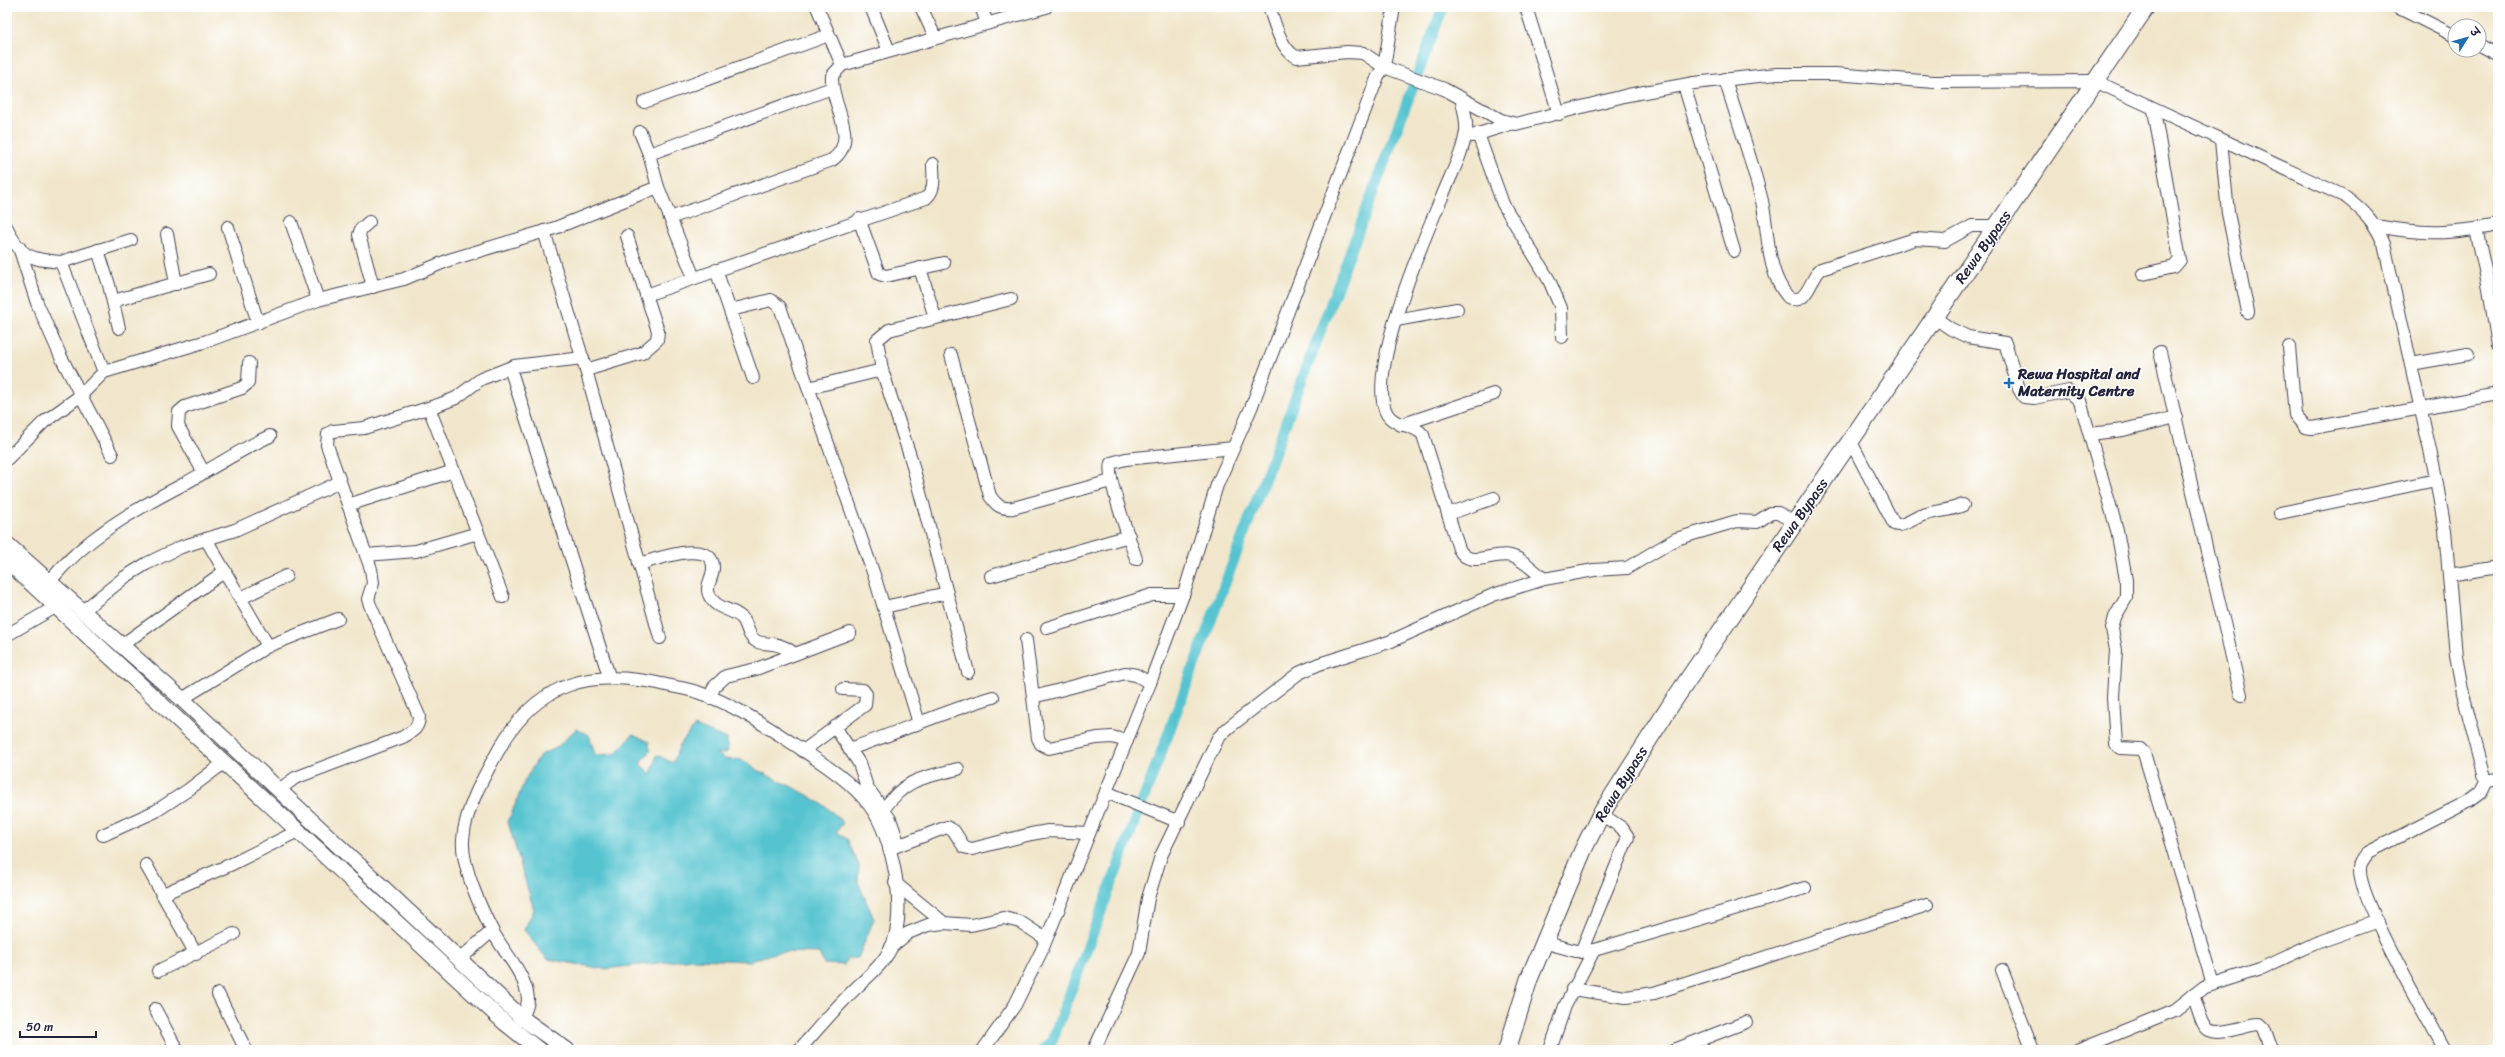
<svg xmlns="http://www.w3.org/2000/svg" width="2505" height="1057" font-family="Sriracha,'Playpen Sans Deva',sans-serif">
<rect width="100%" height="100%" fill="#fff"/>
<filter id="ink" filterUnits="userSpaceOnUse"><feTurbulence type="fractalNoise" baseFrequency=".025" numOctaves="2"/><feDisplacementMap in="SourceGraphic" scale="8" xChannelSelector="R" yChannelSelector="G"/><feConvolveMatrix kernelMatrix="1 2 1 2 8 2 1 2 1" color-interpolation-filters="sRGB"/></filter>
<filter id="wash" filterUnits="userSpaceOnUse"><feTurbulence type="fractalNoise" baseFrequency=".012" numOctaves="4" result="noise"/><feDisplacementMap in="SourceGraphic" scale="16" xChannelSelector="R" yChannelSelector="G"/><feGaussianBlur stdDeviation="0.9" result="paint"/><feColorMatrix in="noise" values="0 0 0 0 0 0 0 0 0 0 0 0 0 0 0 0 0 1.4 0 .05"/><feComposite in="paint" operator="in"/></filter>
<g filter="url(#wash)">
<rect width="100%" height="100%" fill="#f1e6cb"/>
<!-- water -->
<path fill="#57c4d0" stroke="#3c7386" d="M695,726L727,739L728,750L725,754L716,753C731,765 733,756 744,761C748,763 752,767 757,770C786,785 821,797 843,823L836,832L847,839L859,866L858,882L874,919L858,958L847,959L844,965L824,964L819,953L777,952L750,961L693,959L604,969L547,959L524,930L534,910L508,822L525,780L540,755L556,748L576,729L589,735L595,755L615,754L633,734L649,742L650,751L640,764L651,774L657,755L673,763L680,744Z"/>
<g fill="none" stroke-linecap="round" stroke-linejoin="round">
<!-- canal -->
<polyline stroke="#57c4d0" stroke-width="11" points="1043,1050 1052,1041 1443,7"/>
</g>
</g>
<g filter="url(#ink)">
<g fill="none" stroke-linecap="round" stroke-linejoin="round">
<defs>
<g id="minor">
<polyline points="817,7 842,65"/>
<polyline points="871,7 889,51"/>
<polyline points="921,7 935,37"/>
<polyline points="981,7 987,23"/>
<path d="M1269,7C1275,23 1280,48 1296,57L1347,52L1363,53L1384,67L1444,89L1501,120L1516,124L1628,95L1694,83L1777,74H1835L1934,82L2095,81L2346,197C2364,211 2375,222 2384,244L2434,468L2445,530L2456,656L2463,694L2486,781L2480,793L2469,801L2369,852C2365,857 2360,862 2360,868C2357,897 2428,1018 2445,1050"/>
<polyline points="1526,7 1559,114"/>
<polyline points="2397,7 2455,36"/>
<polyline points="2479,45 2498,55"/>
<path d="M1725,79C1737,119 1752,160 1762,201C1769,232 1766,272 1788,297C1807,308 1810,278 1821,269L1915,239L1945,241L1972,226H1998"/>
<polyline points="1684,85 1734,251"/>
<path d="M1461,98C1464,109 1467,120 1466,131C1463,154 1450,176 1442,197C1424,238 1365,375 1387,414C1396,428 1414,423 1423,435L1459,549C1470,570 1493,551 1511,556C1523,559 1534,571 1544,579"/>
<polyline points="644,102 829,35"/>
<polyline points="640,132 649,154"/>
<polyline points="1478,134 1503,204 1549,280 1561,308 1562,337"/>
<polyline points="1472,136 1510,124"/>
<polyline points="2221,140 2228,213 2248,312"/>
<polyline points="658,187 694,278"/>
<path d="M670,218L832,160C861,139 830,105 832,76L842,65L1046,7"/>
<polyline points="859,219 879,274 886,276 944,263"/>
<polyline points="291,222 318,300"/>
<polyline points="369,222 361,229 359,235 373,287"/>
<path d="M2376,226C2424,235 2450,234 2498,225"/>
<polyline points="228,227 258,323"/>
<path d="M7,228C20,258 31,259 61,262L104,372"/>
<polyline points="2476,229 2489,288 2498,346"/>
<polyline points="544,231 586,370 660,638"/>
<polyline points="167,234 176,284"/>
<polyline points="19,247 37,303 61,357 112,455"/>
<polyline points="98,250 109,285 119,328"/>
<polyline points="61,262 131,240"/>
<polyline points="920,268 935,318"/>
<polyline points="716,270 753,378"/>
<polyline points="2143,274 2174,267 2180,260 2154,110"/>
<path d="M646,295L926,198C936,190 933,176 933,164"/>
<polyline points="113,301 209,274"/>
<polyline points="731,310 771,300 780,307 874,575 919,723"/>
<polyline points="1935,318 1951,329 1968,337 2005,343 2019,389 2024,397 2034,398 2069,391 2080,401 2117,530 2126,580 2126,598 2115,617 2112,629 2116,650 2113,697 2116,745 2120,748 2140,749 2144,753 2213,984"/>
<polyline points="1396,320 1457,309"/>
<polyline points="2289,347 2295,415 2305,427 2312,428 2498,394"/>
<polyline points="2160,352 2241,695"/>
<path d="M951,355L990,496C997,506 1001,509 1013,508L1111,481"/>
<polyline points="2411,364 2468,354"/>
<polyline points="510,368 609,676"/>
<polyline points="586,370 642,353 657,340 658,331 627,236"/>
<polyline points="808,388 882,370"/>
<polyline points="429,408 503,597"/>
<polyline points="1401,425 1494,394"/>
<polyline points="2090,434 2123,430 2176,417"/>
<path d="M1851,442L1894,524C1901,528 1913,519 1920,516C1935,510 1947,512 1963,505"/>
<polyline points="7,459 44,422 80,396 104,372 207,341 318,300 404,279 449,260 555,228 658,187 649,154 832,88"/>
<polyline points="203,471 178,426 179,412 185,407 242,388 248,383 249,363"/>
<polyline points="348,505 454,471"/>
<polyline points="2280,513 2436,480"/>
<polyline points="1448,514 1494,498"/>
<polyline points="206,539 268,646"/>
<polyline points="366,555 416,551 478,533"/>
<path d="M1136,559C1131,543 1105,474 1111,463L1126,459L1233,448"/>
<path d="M639,564C655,560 715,537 713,569C712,582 701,589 715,603C723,610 734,610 742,618C748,624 747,636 756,641C761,644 767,643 773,644C782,645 788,649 795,654"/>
<polyline points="2449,575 2498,567"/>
<polyline points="991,576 1129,536"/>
<path d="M50,581C85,538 134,510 182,485C212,469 239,450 270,436"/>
<polyline points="241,598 286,576"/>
<polyline points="884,607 947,593"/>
<polyline points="84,610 125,577 146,564 181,547 235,530 340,482"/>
<polyline points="1047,628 1152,595 1183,595"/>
<polyline points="7,635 57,606"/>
<polyline points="1026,640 1038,738 1041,744 1049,748 1097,738 1112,737 1127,741"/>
<polyline points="122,645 225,571"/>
<polyline points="968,672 911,459 882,370 877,340 889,330 1011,299"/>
<polyline points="1033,697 1125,673 1136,675 1150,683"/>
<polyline points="710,698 714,687 726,676 756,669 850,633"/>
<polyline points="182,699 268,646 338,619"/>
<polyline points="835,727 859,763 867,787 890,819 899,845"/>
<path d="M849,749C898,733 944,711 993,697"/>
<polyline points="803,751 865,705 866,694 863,690 843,689"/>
<polyline points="2486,781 2498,779"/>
<path d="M279,790L295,778L403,737C413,731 419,728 419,716L370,605L368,599L373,583L371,569L327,445L328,434L333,431L364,428L438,405L456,398L481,379L514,366L583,358"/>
<polyline points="1106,792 1179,822"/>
<path d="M883,810C906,778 922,778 958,769"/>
<polyline points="103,835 156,811 188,790 225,762"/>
<polyline points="889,849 947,827 954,831 964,847 972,849 1031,834 1048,831 1089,833"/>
<polyline points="146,865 196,954"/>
<polyline points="895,883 944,923"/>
<polyline points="163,894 232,864 300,830"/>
<polyline points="1543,942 1576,951 1594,950 1805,888"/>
<polyline points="891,947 908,933 928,925 944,923 971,925 1004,918 1020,922 1046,939"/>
<polyline points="1581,952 1628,837 1622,828 1601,814"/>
<polyline points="460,959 492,931"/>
<polyline points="2002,970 2033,1050"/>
<polyline points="158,971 234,934"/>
<polyline points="1572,989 1626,997 1654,993 1927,905"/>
<polyline points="218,994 246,1050"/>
<path d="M2193,995C2206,1030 2201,1038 2241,1028C2247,1026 2254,1024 2260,1024L2264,1028L2272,1050"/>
<polyline points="155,1009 177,1050"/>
<path d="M522,1018C525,1011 528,1006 528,999C526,974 504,953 493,932C481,909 461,865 463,840C465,808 485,774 501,746C539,681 591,669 662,684C673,687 686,688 697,692C731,703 765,725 795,745C822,763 850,780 870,806C893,837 908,912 891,948C881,968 862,981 847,997C830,1014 815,1032 799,1050"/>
<polyline points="983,1050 1015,1005 1042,950 1150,683 1186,587 1217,485 1251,408 1378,76 1384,67 1394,7"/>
<polyline points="1094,1050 1139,953 1148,898 1161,856 1218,738 1228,728 1299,673 1319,664 1389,642 1493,595 1544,579 1594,570 1627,568 1676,539 1737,521 1757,522 1771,513 1778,513 1794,522"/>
<polyline points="1550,1050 1565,1006 1594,950"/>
<polyline points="1674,1050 1746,1022"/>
<polyline points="2077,1050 2175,1010 2204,987 2260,969 2316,943 2378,921"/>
</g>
<g id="major">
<polyline points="7,544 182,699 522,1018 567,1050"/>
<polyline points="7,561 505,1023 539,1050"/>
</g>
<polyline id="highway" points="1507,1050 1529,979 1583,850 1601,814 1672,703 2146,7"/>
</defs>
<!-- minor casing -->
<use href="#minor" stroke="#413f51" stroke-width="14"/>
<!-- major casing -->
<use href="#major" stroke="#413f51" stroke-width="17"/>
<!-- highway casing -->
<use href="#highway" stroke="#413f51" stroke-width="19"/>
<!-- minor -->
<use href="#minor" stroke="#fff" stroke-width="12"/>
<!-- major -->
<use href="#major" stroke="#fff" stroke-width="15"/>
<!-- highway -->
<use href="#highway" stroke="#fff" stroke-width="17"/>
</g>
</g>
<!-- markers -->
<path fill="#1f6fb2" stroke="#fff" stroke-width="1.5" d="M2007 377h4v4h4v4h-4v4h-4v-4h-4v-4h4z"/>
<g text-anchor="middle" stroke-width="3" stroke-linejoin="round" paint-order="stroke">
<!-- street labels -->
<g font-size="15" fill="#22223b" stroke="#fff">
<text transform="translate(1983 247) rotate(-55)" y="5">Rewa Bypass</text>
<text transform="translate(1800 515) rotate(-55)" y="5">Rewa Bypass</text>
<text transform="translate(1621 784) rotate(-58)" y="5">Rewa Bypass</text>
</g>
<!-- poi labels -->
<g font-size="15" font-weight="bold" fill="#22223b" stroke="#fff" text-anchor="start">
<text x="2018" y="379">Rewa Hospital and<tspan x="2018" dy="17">Maternity Centre</tspan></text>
</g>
</g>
<!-- margin -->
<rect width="2505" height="1057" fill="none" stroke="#fff" stroke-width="24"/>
<!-- north arrow -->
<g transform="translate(2467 38) rotate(53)"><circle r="19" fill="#ffffff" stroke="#a7a7b1"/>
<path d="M0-3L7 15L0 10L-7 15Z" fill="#1f6fb2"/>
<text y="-6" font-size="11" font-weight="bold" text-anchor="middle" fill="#22223b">उ</text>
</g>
<!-- scale -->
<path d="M20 1031v6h76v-6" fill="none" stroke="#22223b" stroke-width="2"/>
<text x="26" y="1031" font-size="12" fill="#22223b" stroke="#ffffff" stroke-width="3" paint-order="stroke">50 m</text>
</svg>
